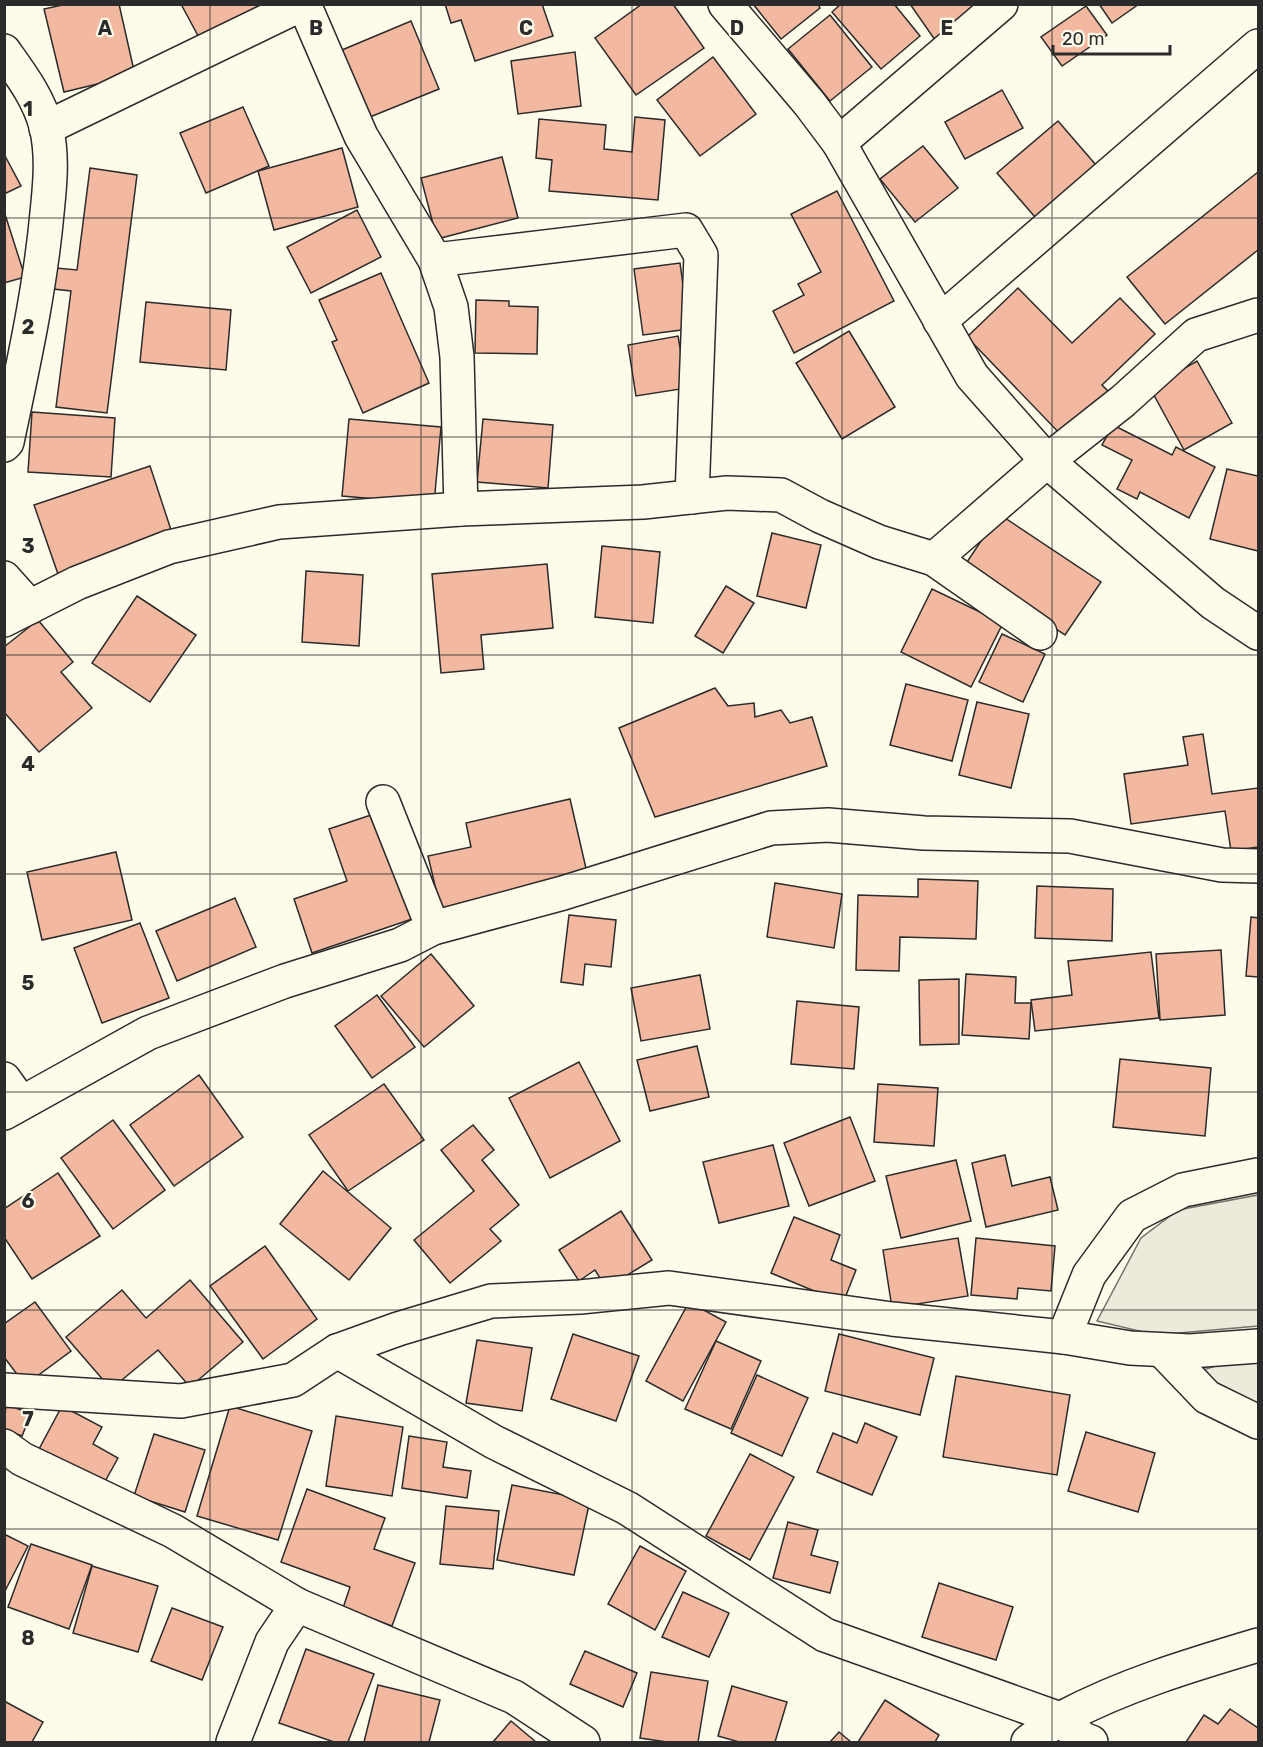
<svg xmlns="http://www.w3.org/2000/svg" width="1263" height="1747" font-family="Rubik,sans-serif">
<rect width="100%" height="100%" fill="#fdfbea"/>
<!-- green -->
<g fill="#ecebdb" stroke="#74746e" stroke-width="1.5">
<polygon points="1258,1195 1258,1326 1156,1335 1097,1321 1141,1238 1178,1210"/>
<polygon points="1258,1360 1258,1409 1214,1383 1203,1370 1228,1362"/>
</g>
<!-- building -->
<g fill="#f2b8a0" stroke="#2b2b2b" stroke-width="1.5">
<polygon points="67,4 119,4 135,75 64,92 44,9"/>
<polygon points="181,4 258,4 263,13 203,45"/>
<polygon points="445,4 542,4 553,36 475,61 461,20 451,23"/>
<polygon points="642,4 673,4 704,48 636,95 595,38"/>
<polygon points="753,4 818,4 820,8 781,39"/>
<polygon points="841,4 894,4 920,36 881,69 832,12"/>
<polygon points="910,4 984,4 935,40"/>
<polygon points="1099,4 1139,4 1112,23"/>
<polygon points="1086,6 1107,35 1062,66 1041,37"/>
<polygon points="830,15 872,67 830,101 788,49"/>
<polygon points="411,21 439,89 370,117 342,50"/>
<polygon points="575,52 581,106 518,114 511,61"/>
<polygon points="713,57 756,114 700,156 657,100"/>
<polygon points="1002,90 1023,128 965,159 945,122"/>
<polygon points="243,107 269,166 206,193 180,133"/>
<polygon points="635,117 665,120 658,200 549,191 552,160 536,158 539,119 606,125 604,149 632,152"/>
<polygon points="1058,121 1102,172 1041,224 997,173"/>
<polygon points="923,146 958,188 915,222 880,179"/>
<polygon points="342,148 358,207 274,230 258,171"/>
<polygon points="4,154 21,186 4,194"/>
<polygon points="502,157 518,218 437,239 421,178"/>
<polygon points="90,168 137,175 107,413 56,407 71,291 53,289 56,268 77,270"/>
<polygon points="1258,172 1258,250 1165,324 1127,277"/>
<polygon points="837,191 894,301 794,353 773,311 804,295 798,284 821,272 791,214"/>
<polygon points="357,210 381,257 311,293 287,247"/>
<polygon points="4,211 25,277 4,283"/>
<polygon points="680,263 689,329 643,335 634,269"/>
<polygon points="381,273 429,383 363,413 332,342 337,340 319,300"/>
<polygon points="1018,288 1072,343 1120,298 1155,334 1102,385 1113,396 1066,440 967,337"/>
<polygon points="476,300 509,301 509,306 538,307 537,354 475,353"/>
<polygon points="146,302 231,310 226,370 140,362"/>
<polygon points="849,331 895,407 842,439 796,363"/>
<polygon points="678,336 687,388 636,396 628,345"/>
<polygon points="1197,361 1232,423 1184,450 1150,388"/>
<polygon points="32,412 115,418 111,477 28,472"/>
<polygon points="349,419 441,427 434,504 342,496"/>
<polygon points="483,419 553,425 548,488 477,482"/>
<polygon points="1113,425 1172,455 1176,447 1215,467 1189,518 1140,492 1137,499 1117,489 1132,460 1102,445"/>
<polygon points="150,466 174,539 59,577 34,505"/>
<polygon points="1227,469 1258,476 1258,551 1210,539"/>
<polygon points="999,514 1101,582 1065,635 963,568"/>
<polygon points="772,533 821,545 806,608 757,596"/>
<polygon points="602,546 660,552 653,623 595,617"/>
<polygon points="547,564 553,628 481,635 484,669 441,673 432,574"/>
<polygon points="306,571 363,575 359,646 302,642"/>
<polygon points="726,586 754,603 723,653 695,636"/>
<polygon points="932,589 1003,623 971,687 901,652"/>
<polygon points="137,596 196,635 150,702 92,663"/>
<polygon points="38,620 73,662 61,672 92,708 39,752 4,712 4,647"/>
<polygon points="1002,634 1045,654 1023,702 979,682"/>
<polygon points="906,684 968,700 952,761 890,745"/>
<polygon points="715,688 728,706 754,703 755,717 781,710 790,723 812,717 827,766 655,817 619,728"/>
<polygon points="977,702 1029,714 1011,788 959,775"/>
<polygon points="1203,734 1212,794 1258,788 1258,847 1231,851 1225,811 1131,824 1124,774 1188,765 1183,737"/>
<polygon points="570,799 588,877 441,911 428,856 471,847 466,823"/>
<polygon points="377,813 412,919 312,953 294,899 347,881 329,829"/>
<polygon points="116,852 132,920 42,940 27,872"/>
<polygon points="918,879 978,881 976,939 900,937 899,971 856,970 858,895 918,897"/>
<polygon points="775,883 842,894 834,948 767,937"/>
<polygon points="1037,886 1113,889 1112,941 1035,938"/>
<polygon points="235,898 256,947 177,981 156,931"/>
<polygon points="569,915 616,920 611,967 585,964 583,985 561,982"/>
<polygon points="1251,917 1258,918 1258,977 1246,976"/>
<polygon points="140,923 169,998 102,1023 74,948"/>
<polygon points="1221,950 1225,1015 1160,1020 1156,954"/>
<polygon points="1151,952 1159,1018 1035,1031 1031,1000 1072,995 1068,961"/>
<polygon points="431,954 474,1006 424,1047 381,996"/>
<polygon points="966,974 1016,977 1015,1003 1031,1003 1029,1039 962,1035"/>
<polygon points="700,975 710,1029 641,1041 631,988"/>
<polygon points="959,979 959,1044 920,1045 919,980"/>
<polygon points="377,995 415,1047 372,1078 335,1026"/>
<polygon points="797,1001 859,1007 854,1069 791,1064"/>
<polygon points="697,1046 709,1097 650,1111 637,1060"/>
<polygon points="1120,1059 1211,1068 1205,1136 1113,1127"/>
<polygon points="579,1062 620,1141 550,1178 509,1098"/>
<polygon points="199,1075 243,1137 174,1186 130,1125"/>
<polygon points="384,1084 424,1140 348,1191 309,1135"/>
<polygon points="878,1084 938,1088 934,1146 874,1142"/>
<polygon points="850,1117 875,1181 809,1206 784,1143"/>
<polygon points="113,1120 165,1190 113,1229 61,1158"/>
<polygon points="473,1125 494,1150 482,1160 519,1205 490,1229 501,1241 450,1283 414,1240 474,1191 441,1150"/>
<polygon points="773,1145 789,1206 719,1223 703,1162"/>
<polygon points="1005,1155 1012,1186 1050,1177 1058,1210 986,1227 972,1163"/>
<polygon points="956,1160 971,1221 901,1238 886,1176"/>
<polygon points="323,1171 391,1228 349,1280 280,1224"/>
<polygon points="58,1173 100,1236 32,1279 4,1237 4,1209"/>
<polygon points="621,1211 652,1260 606,1288 595,1270 579,1281 559,1250"/>
<polygon points="794,1217 840,1235 831,1260 856,1270 843,1303 771,1273"/>
<polygon points="958,1238 968,1296 892,1308 883,1250"/>
<polygon points="976,1238 1055,1246 1051,1291 1018,1288 1017,1299 971,1295"/>
<polygon points="265,1246 317,1319 263,1359 210,1286"/>
<polygon points="190,1280 243,1342 190,1387 158,1350 111,1389 66,1337 122,1290 146,1318"/>
<polygon points="35,1302 71,1351 25,1385 4,1357 4,1324"/>
<polygon points="689,1302 726,1322 683,1401 646,1381"/>
<polygon points="573,1334 639,1356 616,1421 551,1399"/>
<polygon points="839,1334 934,1358 920,1415 825,1391"/>
<polygon points="477,1340 532,1348 522,1411 466,1403"/>
<polygon points="716,1341 761,1361 731,1429 685,1409"/>
<polygon points="757,1375 808,1398 782,1456 731,1433"/>
<polygon points="956,1376 1070,1395 1057,1475 943,1457"/>
<polygon points="6,1404 31,1414 22,1436 4,1429"/>
<polygon points="62,1406 102,1427 93,1444 118,1458 103,1485 38,1451"/>
<polygon points="230,1406 312,1431 278,1540 197,1516"/>
<polygon points="336,1416 403,1427 392,1496 326,1486"/>
<polygon points="865,1423 897,1437 872,1495 817,1472 833,1433 857,1443"/>
<polygon points="1086,1432 1155,1453 1138,1512 1068,1491"/>
<polygon points="154,1434 205,1450 185,1512 134,1496"/>
<polygon points="409,1436 447,1442 443,1467 471,1471 467,1498 402,1488"/>
<polygon points="750,1454 794,1477 750,1560 706,1536"/>
<polygon points="512,1485 590,1500 574,1575 497,1560"/>
<polygon points="307,1489 385,1518 374,1549 415,1563 392,1626 343,1608 350,1587 281,1562"/>
<polygon points="446,1506 499,1511 493,1569 440,1564"/>
<polygon points="788,1522 818,1530 811,1555 838,1562 830,1593 773,1578"/>
<polygon points="4,1534 28,1546 4,1593"/>
<polygon points="31,1544 92,1565 69,1629 8,1607"/>
<polygon points="640,1546 686,1571 655,1630 608,1604"/>
<polygon points="92,1566 158,1586 138,1652 73,1633"/>
<polygon points="939,1583 1013,1607 996,1660 922,1637"/>
<polygon points="683,1592 729,1613 709,1657 662,1637"/>
<polygon points="172,1608 223,1627 202,1680 151,1661"/>
<polygon points="306,1649 374,1674 348,1742 334,1742 279,1723"/>
<polygon points="585,1651 637,1673 623,1707 570,1684"/>
<polygon points="651,1672 708,1681 698,1742 667,1742 640,1738"/>
<polygon points="378,1685 440,1700 429,1742 364,1742"/>
<polygon points="732,1686 787,1702 775,1742 739,1742 718,1736"/>
<polygon points="885,1700 939,1735 935,1742 858,1742"/>
<polygon points="4,1701 43,1722 32,1742 4,1742"/>
<polygon points="1230,1709 1258,1728 1258,1742 1186,1742 1204,1715 1218,1724"/>
<polygon points="511,1721 536,1742 493,1742"/>
<polygon points="839,1732 851,1742 830,1742"/>
</g>
<g fill="none" stroke-linecap="round" stroke-linejoin="round">
<defs>
<g id="minor">
<polyline points="304,4 361,136 435,260 451,307 457,357 461,509"/>
<polyline points="725,4 809,103 839,143 972,376 1047,461 1213,603 1258,633"/>
<path d="M4,51C21,75 38,97 46,126C53,155 50,184 47,213C40,290 23,366 7,442L4,445"/>
<polyline points="46,128 302,4"/>
<polyline points="839,143 1001,4"/>
<polyline points="435,260 686,230 701,255 692,497"/>
<polyline points="940,321 1258,46"/>
<polyline points="934,559 1047,461 1123,401 1196,335 1258,315"/>
<polyline points="4,578 30,607"/>
<polyline points="4,620 77,583 169,547 279,522 461,509 643,502 727,493 781,495 820,516 879,542 934,559 1040,633"/>
<polyline points="383,802 433,928"/>
<polyline points="4,1079 21,1103"/>
<polyline points="4,1113 148,1033 285,981 400,945 433,928 563,893 771,828 828,825 924,833 1070,836 1222,865 1258,866"/>
<polyline points="1064,1337 1089,1275 1132,1216 1183,1190 1258,1175"/>
<polyline points="1162,1350 1207,1397 1258,1422"/>
<polyline points="337,1351 494,1442 627,1508 825,1635 1060,1719 1083,1739 1091,1742"/>
<polyline points="4,1390 181,1401 293,1380 337,1351 398,1329 491,1301 580,1297 669,1288 892,1319 1064,1337 1130,1348 1190,1351 1258,1346"/>
<polyline points="4,1446 22,1459 173,1531 297,1605 514,1697 583,1742"/>
<polyline points="233,1742 272,1642 297,1605"/>
<path d="M1028,1742C1039,1734 1050,1724 1062,1718C1124,1685 1191,1665 1258,1645"/>
</g>
</defs>
<!-- minor casing -->
<use href="#minor" stroke="#2b2b2b" stroke-width="36"/>
<!-- minor -->
<use href="#minor" stroke="#fdfbea" stroke-width="33"/>
</g>
<!-- grid -->
<path fill="none" stroke="#2b2b2b" stroke-width="1.5" stroke-opacity="0.55" d="M210,4V1742M421,4V1742M632,4V1742M842,4V1742M1052,4V1742M4,218H1258M4,437H1258M4,655H1258M4,874H1258M4,1092H1258M4,1310H1258M4,1529H1258"/>
<g font-size="20" text-anchor="middle" font-weight="bold" fill="#2b2b2b" stroke="#fdfbea" stroke-width="4.5" stroke-linejoin="round" paint-order="stroke">
<text x="105" y="35">A</text>
<text x="316" y="35">B</text>
<text x="526" y="35">C</text>
<text x="737" y="35">D</text>
<text x="947" y="35">E</text>
<text x="28" y="116">1</text>
<text x="28" y="334">2</text>
<text x="28" y="553">3</text>
<text x="28" y="771">4</text>
<text x="28" y="990">5</text>
<text x="28" y="1208">6</text>
<text x="28" y="1426">7</text>
<text x="28" y="1645">8</text>
</g>
<!-- border -->
<rect width="1263" height="1747" fill="none" stroke="#2b2b2b" stroke-width="12"/>
<!-- scale -->
<path d="M1053 45v9h117v-9" fill="none" stroke="#2b2b2b" stroke-width="3"/>
<text x="1062" y="45" font-size="18" fill="#2b2b2b" stroke="#fdfbea" stroke-width="4.5" paint-order="stroke">20 m</text>
</svg>
